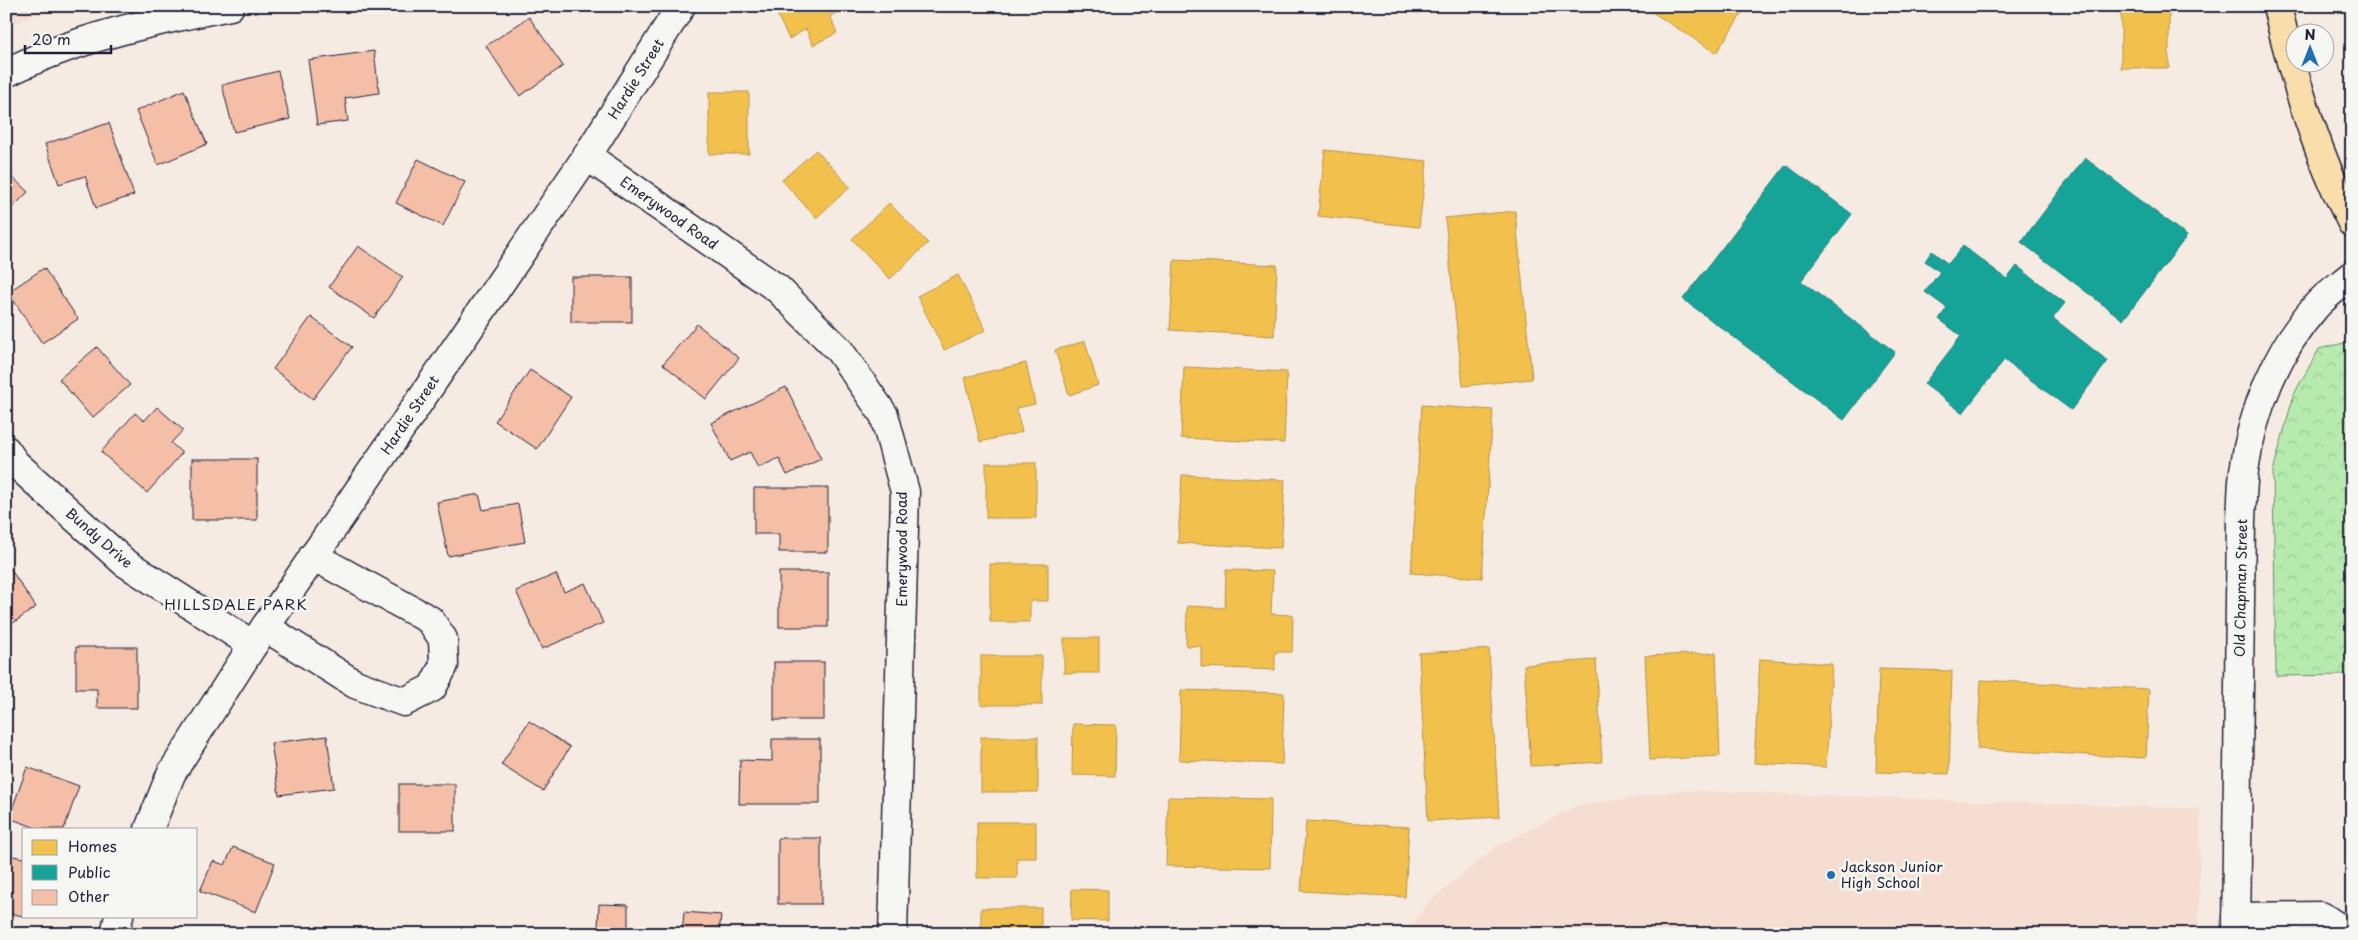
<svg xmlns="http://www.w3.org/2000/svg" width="2358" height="940" font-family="'Playpen Sans',sans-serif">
<defs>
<pattern id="forest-crowns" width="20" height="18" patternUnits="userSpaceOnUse" patternTransform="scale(1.25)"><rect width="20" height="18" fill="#b6ebad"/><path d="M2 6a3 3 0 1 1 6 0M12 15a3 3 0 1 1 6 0" fill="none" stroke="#9cc996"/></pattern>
</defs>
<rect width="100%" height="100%" fill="#f6ebe3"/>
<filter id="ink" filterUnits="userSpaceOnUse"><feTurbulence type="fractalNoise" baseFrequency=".02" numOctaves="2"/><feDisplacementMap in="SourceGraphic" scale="10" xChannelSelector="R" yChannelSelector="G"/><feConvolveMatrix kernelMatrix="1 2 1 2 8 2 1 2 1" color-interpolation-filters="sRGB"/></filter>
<g filter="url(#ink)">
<!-- built -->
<g fill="#f5ded1">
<polygon points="6,6 58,6 6,27"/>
<polygon points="1682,790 2200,809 2199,934 1406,934 1428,903 1497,846 1576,806"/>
</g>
<!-- forest -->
<polygon fill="url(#forest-crowns)" stroke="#6c8674" points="2352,341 2352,675 2276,676 2273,471 2294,394 2319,349"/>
<!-- homes -->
<g fill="#f2c14e" stroke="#b49148">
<polygon points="773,6 847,6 848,7 830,16 837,33 813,45 806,29 789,39"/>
<polygon points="1651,6 1747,6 1716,53 1649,10"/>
<rect x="2121" y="7" width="48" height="61"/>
<rect x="709" y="92" width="40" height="62"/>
<polygon points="816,150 850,187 816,218 782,180"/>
<polygon points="1325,150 1427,161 1419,227 1318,216"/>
<polygon points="889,203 928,243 890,279 852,239"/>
<polygon points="1515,211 1532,379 1463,386 1445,218"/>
<polygon points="1174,260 1277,265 1274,336 1170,330"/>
<polygon points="958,275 986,330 944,350 917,296"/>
<polygon points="1085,341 1098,385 1069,395 1055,350"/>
<polygon points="1026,363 1035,404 1016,408 1022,432 980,442 965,377"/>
<polygon points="1184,367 1287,372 1284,443 1181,438"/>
<polygon points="1422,405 1493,410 1482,578 1411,573"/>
<rect x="986" y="463" width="50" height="55"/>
<polygon points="1182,475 1285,480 1281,548 1178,543"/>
<polygon points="990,564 1048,564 1048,601 1030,601 1030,622 990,622"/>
<polygon points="1226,570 1273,571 1271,614 1293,615 1292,652 1275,652 1275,670 1201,667 1201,646 1186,646 1187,606 1225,608"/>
<rect x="1064" y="638" width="35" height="35"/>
<polygon points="1489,649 1499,817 1428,821 1419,653"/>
<polygon points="1716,653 1720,756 1650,760 1645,656"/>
<rect x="981" y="656" width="61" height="49"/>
<polygon points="1760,659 1832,664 1826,767 1754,763"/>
<polygon points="1596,660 1602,762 1531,766 1524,665"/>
<polygon points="1879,669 1952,671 1949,774 1876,772"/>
<polygon points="1981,680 2149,689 2146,758 1977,749"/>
<polygon points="1181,690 1284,693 1282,764 1179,760"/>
<polygon points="1073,724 1116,725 1115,776 1072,775"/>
<rect x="981" y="737" width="57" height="55"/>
<polygon points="1168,797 1271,799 1270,868 1166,866"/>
<polygon points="1306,821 1409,827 1405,897 1301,891"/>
<polygon points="977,822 1036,822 1036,858 1017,858 1017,878 977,878"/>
<polygon points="1072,889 1108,890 1108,921 1071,920"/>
<rect x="981" y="908" width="60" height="26"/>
</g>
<!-- public -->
<g fill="#17a398" stroke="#1a7c7c">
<polygon points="2085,158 2187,236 2123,320 2021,242"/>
<polygon points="1786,165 1852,214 1801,281 1895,352 1844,420 1683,299"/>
<polygon points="1963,246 2007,279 2017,266 2065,303 2053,318 2108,361 2071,410 2004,360 1963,413 1924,384 1961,336 1939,319 1947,308 1925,292 1940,272 1925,261 1932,251 1948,264"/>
</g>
<!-- building -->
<g fill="#f4bea7" stroke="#22223b">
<polygon points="529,17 563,66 520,96 486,46"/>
<polygon points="374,51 379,93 345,98 348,121 317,125 308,60"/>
<polygon points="278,71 290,119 234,132 222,85"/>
<polygon points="184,90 207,144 158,165 136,111"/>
<polygon points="109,123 134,195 96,208 85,176 59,184 45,144"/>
<polygon points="418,159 465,182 443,226 396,203"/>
<polygon points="6,171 28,192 6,214"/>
<polygon points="358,246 403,277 374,318 329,287"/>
<polygon points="44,268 78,319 42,343 8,292"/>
<rect x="571" y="277" width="61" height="45"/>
<polygon points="311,317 352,347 313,399 273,369"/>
<polygon points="697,324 739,358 706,399 663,364"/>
<polygon points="97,347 130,385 92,418 59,379"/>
<polygon points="530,370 571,397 537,449 495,421"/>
<polygon points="786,387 821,459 787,475 779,458 758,468 750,452 730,461 711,423"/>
<polygon points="157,407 183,430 171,443 182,453 147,493 101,452 135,413 144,421"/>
<rect x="192" y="459" width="65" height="61"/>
<polygon points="754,488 828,488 828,552 779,552 779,534 754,534"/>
<polygon points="479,494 483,510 518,504 525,542 448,556 437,502"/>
<polygon points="9,567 36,607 6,628 6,570"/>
<rect x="779" y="572" width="49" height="55"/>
<polygon points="556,574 564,592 585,583 603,623 542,649 516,591"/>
<polygon points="76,647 137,647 137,708 97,708 97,689 76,689"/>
<rect x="774" y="662" width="50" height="58"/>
<polygon points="529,721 570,747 543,791 501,765"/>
<polygon points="327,736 334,788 279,795 271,743"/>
<polygon points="772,739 820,739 820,804 739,804 740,760 772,761"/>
<polygon points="27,767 79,786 64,829 39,829 9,818"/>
<rect x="399" y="784" width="56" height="47"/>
<rect x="778" y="838" width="43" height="66"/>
<polygon points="233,847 275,863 256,912 200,891 213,861 225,865"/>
<polygon points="6,855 24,858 24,916 6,913"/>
<polygon points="599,904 628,905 628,929 598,928"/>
<polygon points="684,912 721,915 719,934 682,934"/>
</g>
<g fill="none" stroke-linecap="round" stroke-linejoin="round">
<defs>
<g id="minor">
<path d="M6,73C75,38 154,21 230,6"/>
<polyline points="587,156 778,289 839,350 884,415 905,492 893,934"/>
<polyline points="6,450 15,463 124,562 253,645"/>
<polyline points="265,627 355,684 404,702 432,688 444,665 443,639 430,620 313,556"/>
<polyline points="149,829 171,774 253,645 587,156 681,6"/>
<polyline points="2236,917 2321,916 2348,934"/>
<polyline points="115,934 119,916"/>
<path d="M2236,934L2241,520C2242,504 2242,487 2244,471C2252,411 2277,350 2317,305C2327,294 2340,285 2352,275"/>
</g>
<path id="major" d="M2277,6C2294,81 2317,155 2352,223"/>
</defs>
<!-- minor casing -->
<use href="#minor" stroke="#22223b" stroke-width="31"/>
<!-- major casing -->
<use href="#major" stroke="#22223b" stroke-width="31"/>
<!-- minor -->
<use href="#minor" stroke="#f6f6f2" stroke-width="28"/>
<!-- major -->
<use href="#major" stroke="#f9deab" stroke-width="28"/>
</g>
</g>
<!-- markers -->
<circle fill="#1f6fb2" stroke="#f6f6f2" stroke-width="2" cx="1831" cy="875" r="5"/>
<g text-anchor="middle" stroke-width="5" stroke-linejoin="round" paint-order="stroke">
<!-- street labels -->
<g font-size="14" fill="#22223b" stroke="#f6f6f2">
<text transform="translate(636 79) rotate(-58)" y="5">Hardie Street</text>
<text transform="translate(669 213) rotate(35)" y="5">Emerywood Road</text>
<text transform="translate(410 415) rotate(-56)" y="5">Hardie Street</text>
<text transform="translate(99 538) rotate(41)" y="5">Bundy Drive</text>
<text transform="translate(902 549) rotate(-90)" y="5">Emerywood Road</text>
<text transform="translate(2241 588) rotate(-89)" y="5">Old Chapman Street</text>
</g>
<!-- poi labels -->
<g font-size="14" fill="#22223b" stroke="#f6f6f2" text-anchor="start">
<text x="1841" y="872">Jackson Junior<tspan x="1841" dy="16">High School</tspan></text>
</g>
<!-- neighbourhood labels -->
<g font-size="15" letter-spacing="1" fill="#22223b" stroke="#f6f6f2">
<text x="236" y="610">HILLSDALE PARK</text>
</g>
</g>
<!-- margin -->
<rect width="2358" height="940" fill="none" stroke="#f6f6f2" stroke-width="25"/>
<rect x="12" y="12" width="2333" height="915" fill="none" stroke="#22223b" stroke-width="2" filter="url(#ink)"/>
<!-- legend -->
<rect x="22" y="828" width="175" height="90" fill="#f6f6f2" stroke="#a1a1a9"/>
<rect x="32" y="840" width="25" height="15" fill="#f2c14e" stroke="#a1a1a9"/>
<text x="68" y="852" font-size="15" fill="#22223b">Homes</text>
<rect x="32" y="865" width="25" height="15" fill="#17a398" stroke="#a1a1a9"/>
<text x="68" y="878" font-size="15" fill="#22223b">Public</text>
<rect x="32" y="890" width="25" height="15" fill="#f4bea7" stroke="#a1a1a9"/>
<text x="68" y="902" font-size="15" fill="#22223b">Other</text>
<!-- north arrow -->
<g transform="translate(2310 48)"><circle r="24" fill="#f6f6f2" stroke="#a1a1a9"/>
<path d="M0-4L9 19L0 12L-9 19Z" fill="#1f6fb2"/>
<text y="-8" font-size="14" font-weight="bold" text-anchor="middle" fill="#22223b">N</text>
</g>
<!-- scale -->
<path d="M25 45v8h86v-8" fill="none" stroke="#22223b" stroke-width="2.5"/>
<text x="32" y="45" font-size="15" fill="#22223b" stroke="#f6f6f2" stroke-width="4" paint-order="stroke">20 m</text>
</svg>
